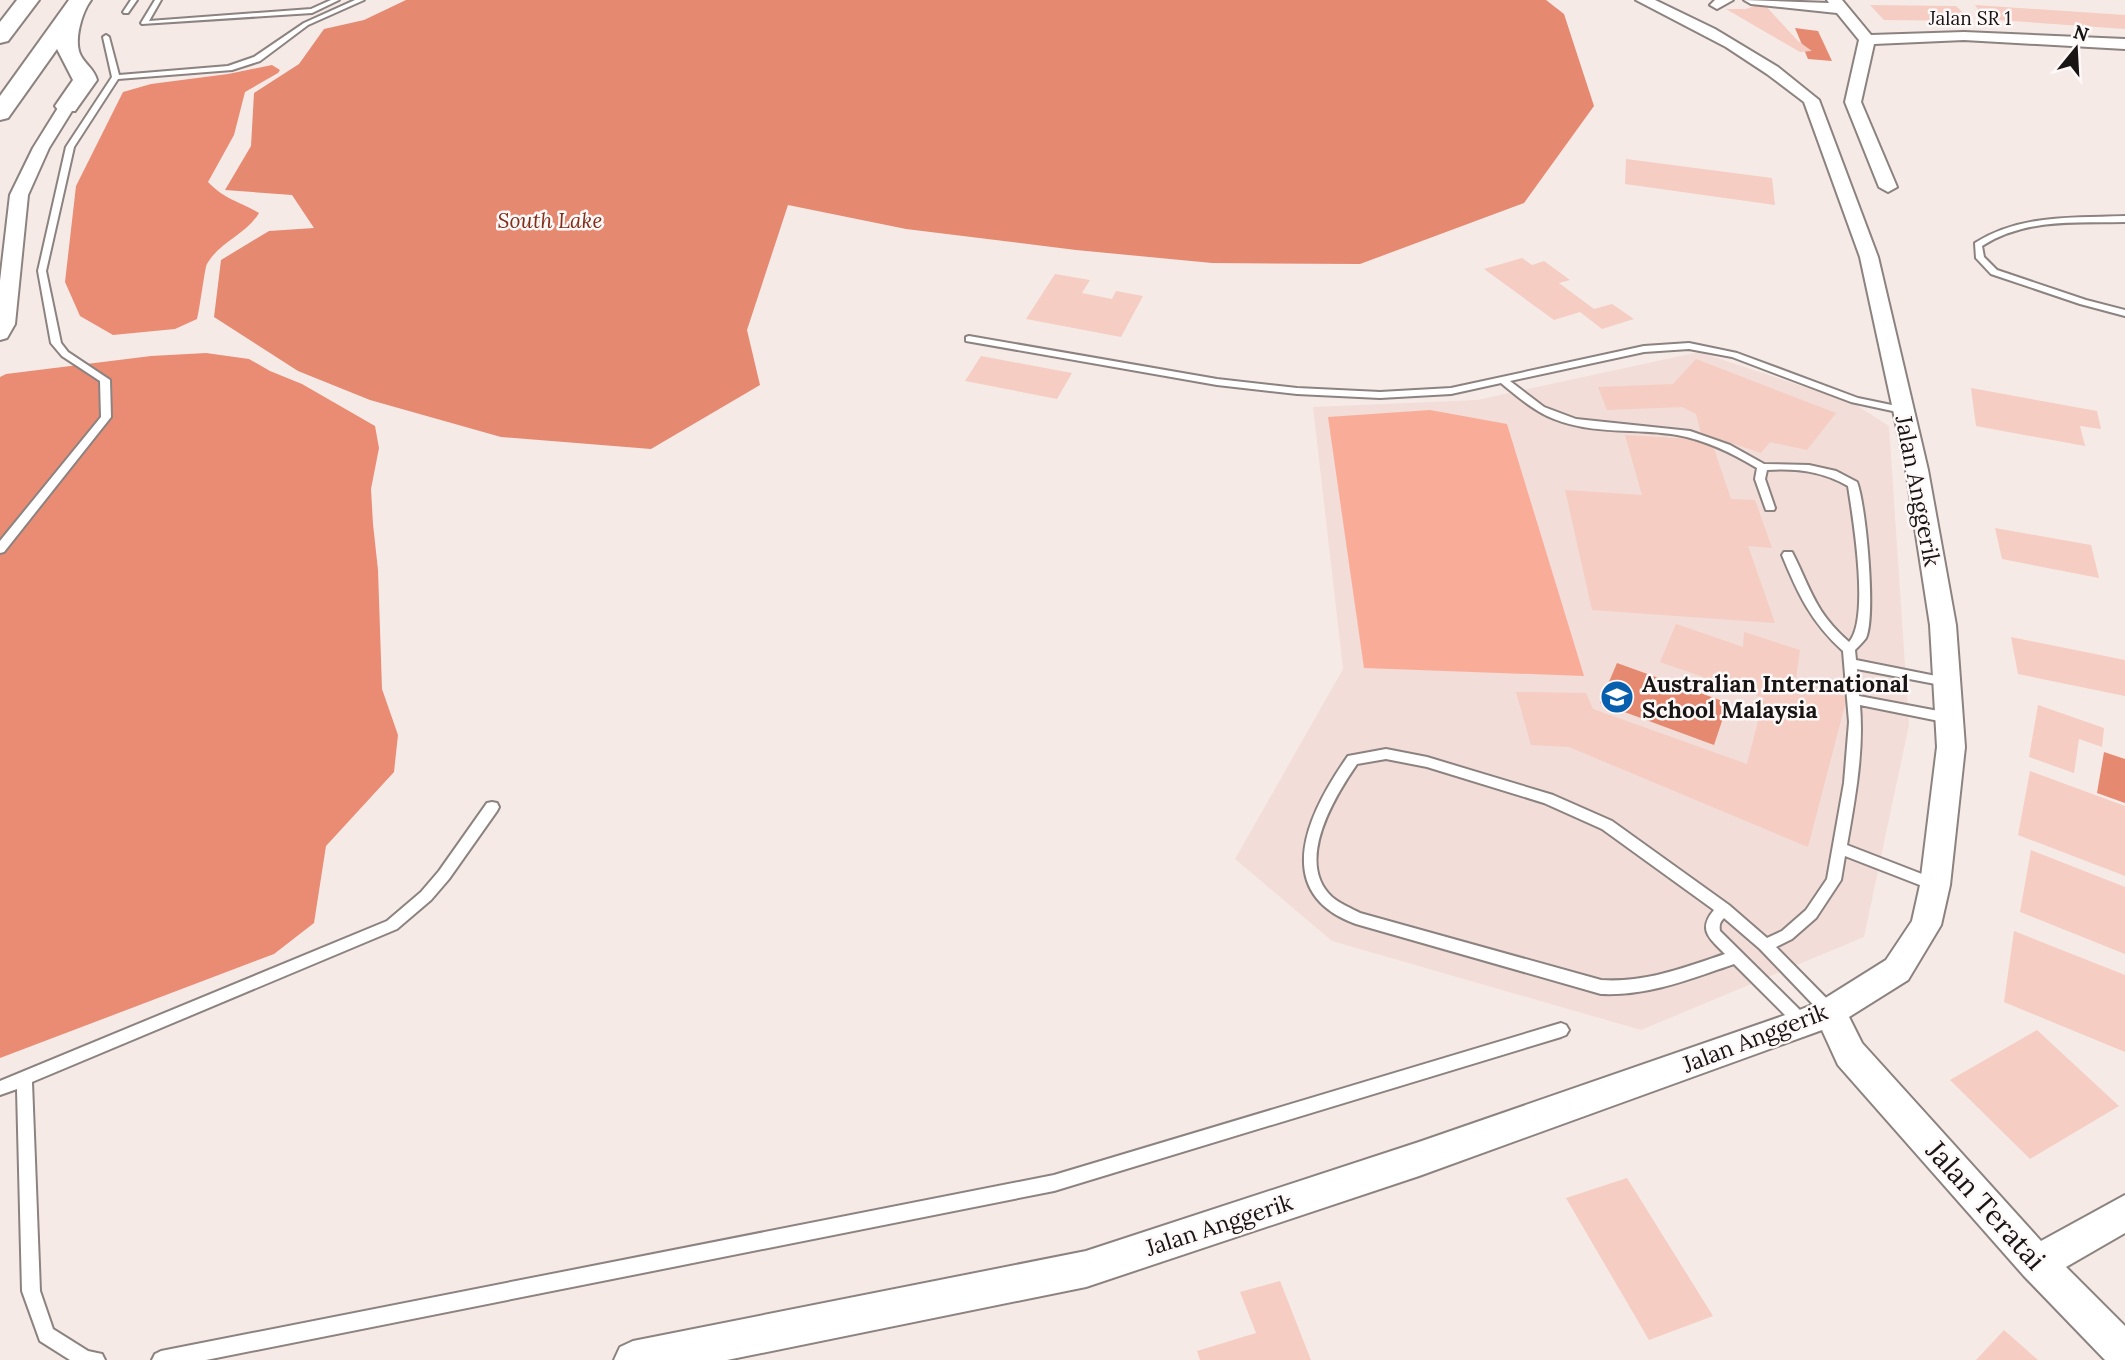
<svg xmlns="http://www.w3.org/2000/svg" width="2125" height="1360" font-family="Lora,serif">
<rect width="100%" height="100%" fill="#f6eae7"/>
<!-- built -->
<polygon fill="#f2ddd8" points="1699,352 1853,403 1889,426 1909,725 1864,937 1641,1030 1332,941 1235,859 1343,669 1313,407 1477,400"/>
<!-- green -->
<polygon fill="#f9ad99" points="1430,410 1507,424 1584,676 1364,668 1328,417"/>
<!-- forest -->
<g fill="#ea8c74">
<path d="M272,65L280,70L278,73L245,92L234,135L208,182C227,201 237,200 259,213C246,235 220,241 207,264C205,266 200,308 197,319L175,329L113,335L80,316L65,282L76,186L123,92L151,84L228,74Z"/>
<polygon points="206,353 249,359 270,371 302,384 375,426 379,448 371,489 373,524 378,570 382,689 398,735 394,772 326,846 314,923 274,954 0,1058 0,377 6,374 151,356"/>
</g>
<!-- water -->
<g fill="#e68971">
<polygon points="406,0 1546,0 1564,14 1594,106 1524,203 1360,264 1212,263 1076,250 906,229 788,205 747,330 760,385 651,449 501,437 370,400 298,371 214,317 221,260 269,231 314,228 292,195 225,190 251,146 254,93 299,64 324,29 364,20"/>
<polygon points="1795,28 1818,31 1832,61 1808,59"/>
<polygon points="1617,663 1728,703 1714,745 1600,703"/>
<polygon points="2104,752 2125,759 2125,803 2097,793"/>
</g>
<!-- building -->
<g fill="#f5cdc2">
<polygon points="1763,3 1798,41 1812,51 1800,52 1726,9 1746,9"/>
<polygon points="1870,5 1956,6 1972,21 1884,20"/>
<polygon points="1975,5 2125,15 2125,29 1984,19"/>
<polygon points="1626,159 1772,178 1775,205 1625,184"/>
<polygon points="1522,258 1532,265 1544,261 1570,280 1559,283 1594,309 1612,304 1634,319 1602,329 1580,312 1554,320 1484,269"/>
<polygon points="1055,274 1090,280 1082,293 1112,299 1116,291 1143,296 1121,337 1026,319"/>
<polygon points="981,356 1072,373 1057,399 965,381"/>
<polygon points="1696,359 1836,413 1807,450 1770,442 1761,453 1701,433 1696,414 1682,407 1607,410 1598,387 1673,384"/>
<polygon points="1971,388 2097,411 2101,429 2080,426 2085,446 1976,426"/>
<polygon points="1625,435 1711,440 1731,499 1755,500 1772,548 1748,546 1775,623 1592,610 1565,490 1642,495"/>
<polygon points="1995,528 2091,545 2099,578 2002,559"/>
<polygon points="1676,624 1743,647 1744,632 1800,650 1796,679 1847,697 1808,847 1569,747 1531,745 1516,692 1586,693 1593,709 1747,764 1764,698 1660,662"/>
<polygon points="2011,637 2125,660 2125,696 2018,674"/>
<polygon points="2038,705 2104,728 2102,747 2079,739 2074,773 2029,757"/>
<polygon points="2030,771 2125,806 2125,876 2018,835"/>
<polygon points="2031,850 2125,887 2125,954 2020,912"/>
<polygon points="2014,931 2125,975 2125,1052 2004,1002"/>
<polygon points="2037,1030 2119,1106 2030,1159 1950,1080"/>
<polygon points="1627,1178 1713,1316 1649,1340 1566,1198"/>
<polygon points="1280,1281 1311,1360 1200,1360 1197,1351 1256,1333 1240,1292"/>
<polygon points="2004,1330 2038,1360 1976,1360"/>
</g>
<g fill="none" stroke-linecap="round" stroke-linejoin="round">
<defs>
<g id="lane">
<polygon points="131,0 137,0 128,13 124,13 123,12"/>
<polygon points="155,0 161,0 149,21 311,9 331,0 339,0 312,13 142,24 141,23"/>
<polygon points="355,0 364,0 308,25 260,61 232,70 118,79 74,147 46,271 61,343 68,352 110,380 111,417 4,552 0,553 0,541 101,417 100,381 62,356 51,343 38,271 66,147 112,77 103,37 106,35 109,37 119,75 228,66 254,57 304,23"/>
<path d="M2125,216V222C2076,223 2026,218 1982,246L1984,257L1997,270L2086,300L2125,310V316L2080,304L1991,274L1976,258L1975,243C2021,214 2073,218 2125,216Z"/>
<path d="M969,336L1217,379L1297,388L1380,392L1451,388L1644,346L1689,343L1737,353L1858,398L1906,408L1907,410L1902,413L1851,402L1732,357L1689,349L1644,352L1510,381L1544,407L1576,419L1690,431L1730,445L1764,464L1809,465L1836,471L1857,482C1866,505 1876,615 1866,638C1863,642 1859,646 1855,650L1856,660L1946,678L1952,682L1946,686L1857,669L1859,696L1949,713L1953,715L1955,718L1953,721L1949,723L1860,705C1864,752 1855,799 1847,845L1940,881L1942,885L1940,889L1935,891L1930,889L1845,856L1841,880L1816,918L1792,939L1776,947L1835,1007L1837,1012L1835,1017L1830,1019L1825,1017L1760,949L1724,918C1720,922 1719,925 1720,931L1808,1018L1811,1023L1808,1028L1803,1030L1798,1028L1734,964C1690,979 1649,996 1601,994L1356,924C1268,892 1310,810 1348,756L1386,749L1427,757L1553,795L1612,821L1729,905L1767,938L1782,931L1806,910L1827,879L1844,783L1849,722L1843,651C1811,622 1798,594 1782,555L1784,552H1792C1812,591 1814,611 1849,642C1870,619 1853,518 1848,486C1822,471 1796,468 1767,470L1765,479L1775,508L1774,510H1766L1755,479L1757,468C1732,453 1706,440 1677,435C1636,428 1594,435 1554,419C1534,411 1518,397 1501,383L1451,394L1380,398L1297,394L1217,385L966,341V337ZM1386,759L1427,767L1544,803L1602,829L1714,910C1697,930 1710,939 1725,954C1683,968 1645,983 1601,980L1360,913C1351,908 1340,904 1332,897C1294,862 1335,796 1357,764Z"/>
<polygon points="492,802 497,803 499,807 497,811 449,879 431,900 397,929 32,1082 40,1291 53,1329 88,1351 102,1354 105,1360 70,1360 40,1341 22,1291 17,1089 0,1095 0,1081 387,921 421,892 439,871 487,803"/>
<polygon points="1561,1023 1566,1025 1569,1030 1566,1035 1561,1037 1054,1191 206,1360 152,1360 155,1354 161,1351 1054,1175"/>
</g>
<g id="street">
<polygon points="1636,0 1655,0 1715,29 1778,67 1819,100 1878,257 1928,470 1956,625 1965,747 1950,885 1941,925 1908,980 1849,1017 1862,1043 2041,1241 2125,1195 2125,1233 2066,1267 2125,1326 2125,1360 2105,1360 2024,1276 1838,1065 1822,1030 1419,1176 1086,1287 727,1360 614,1360 620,1347 633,1341 1086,1251 1419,1142 1797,1011 1819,1002 1886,960 1912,921 1920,885 1937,747 1930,625 1906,470 1860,257 1804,102 1767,74 1726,47"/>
<polygon points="1715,0 1733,0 1717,9 1710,5"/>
<polygon points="1744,0 1829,3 1827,0 1842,0 1871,35 1964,32 2125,39 2125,49 1964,40 1874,44 1861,102 1897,187 1888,192 1879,187 1845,102 1859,40 1837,13 1751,4"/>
<polygon points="67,101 75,106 49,148 28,195 15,324 7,338 0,340 0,281 10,195 33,148 61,103"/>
</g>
<g id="highway">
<polygon points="17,0 39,0 8,41 0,43 0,22"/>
<path d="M69,0H91C82,12 73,41 81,56C86,65 94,69 97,80L75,111H59L55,106L73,80L57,49L8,118L0,120V96Z"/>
</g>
</defs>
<!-- lane casing -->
<use href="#lane" stroke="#8c827f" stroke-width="4"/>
<!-- street casing -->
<use href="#street" stroke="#8c827f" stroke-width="4"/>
<!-- highway casing -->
<use href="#highway" stroke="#8c827f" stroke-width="4"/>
<!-- lane -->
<use href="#lane" fill="#fff" fill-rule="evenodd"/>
<!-- street -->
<use href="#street" fill="#fff" fill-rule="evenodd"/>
<!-- highway -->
<use href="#highway" fill="#fff" fill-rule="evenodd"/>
</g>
<!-- icons -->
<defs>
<symbol id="school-disc" viewBox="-11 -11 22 22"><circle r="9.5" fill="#075fad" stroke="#fef9f8"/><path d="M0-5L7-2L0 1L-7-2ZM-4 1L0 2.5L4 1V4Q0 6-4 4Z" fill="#fff"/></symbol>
</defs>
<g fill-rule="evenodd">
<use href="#school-disc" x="1598" y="678" width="38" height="38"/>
</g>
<g text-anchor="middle" stroke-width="5" stroke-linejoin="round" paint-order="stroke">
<!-- far-street labels -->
<g font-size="19" fill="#191514" stroke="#fef9f8">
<text x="1970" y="25">Jalan SR 1</text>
</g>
<!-- far-water labels -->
<g font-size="21" font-style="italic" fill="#822e19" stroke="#fef9f8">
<text x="550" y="228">South Lake</text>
</g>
<!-- street labels -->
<g font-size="23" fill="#191514" stroke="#fef9f8">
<text transform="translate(1918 491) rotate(79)" y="8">Jalan Anggerik</text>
<text transform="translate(1755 1038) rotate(-21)" y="8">Jalan Anggerik</text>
<text transform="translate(1219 1225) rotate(-18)" y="8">Jalan Anggerik</text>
</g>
<!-- poi labels -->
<g font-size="23" font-weight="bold" fill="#191514" stroke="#fef9f8" text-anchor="start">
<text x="1642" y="692">Australian International<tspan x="1642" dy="26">School Malaysia</tspan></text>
</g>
<!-- near-street labels -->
<g font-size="28" fill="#191514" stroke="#fef9f8">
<text transform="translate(1986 1205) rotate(48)" y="10">Jalan Teratai</text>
</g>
</g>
<!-- north arrow -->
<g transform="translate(2076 49) rotate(18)" stroke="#fef9f8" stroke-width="5" paint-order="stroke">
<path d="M0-5L12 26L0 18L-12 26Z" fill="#191514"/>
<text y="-10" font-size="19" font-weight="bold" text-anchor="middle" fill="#191514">N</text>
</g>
</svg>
